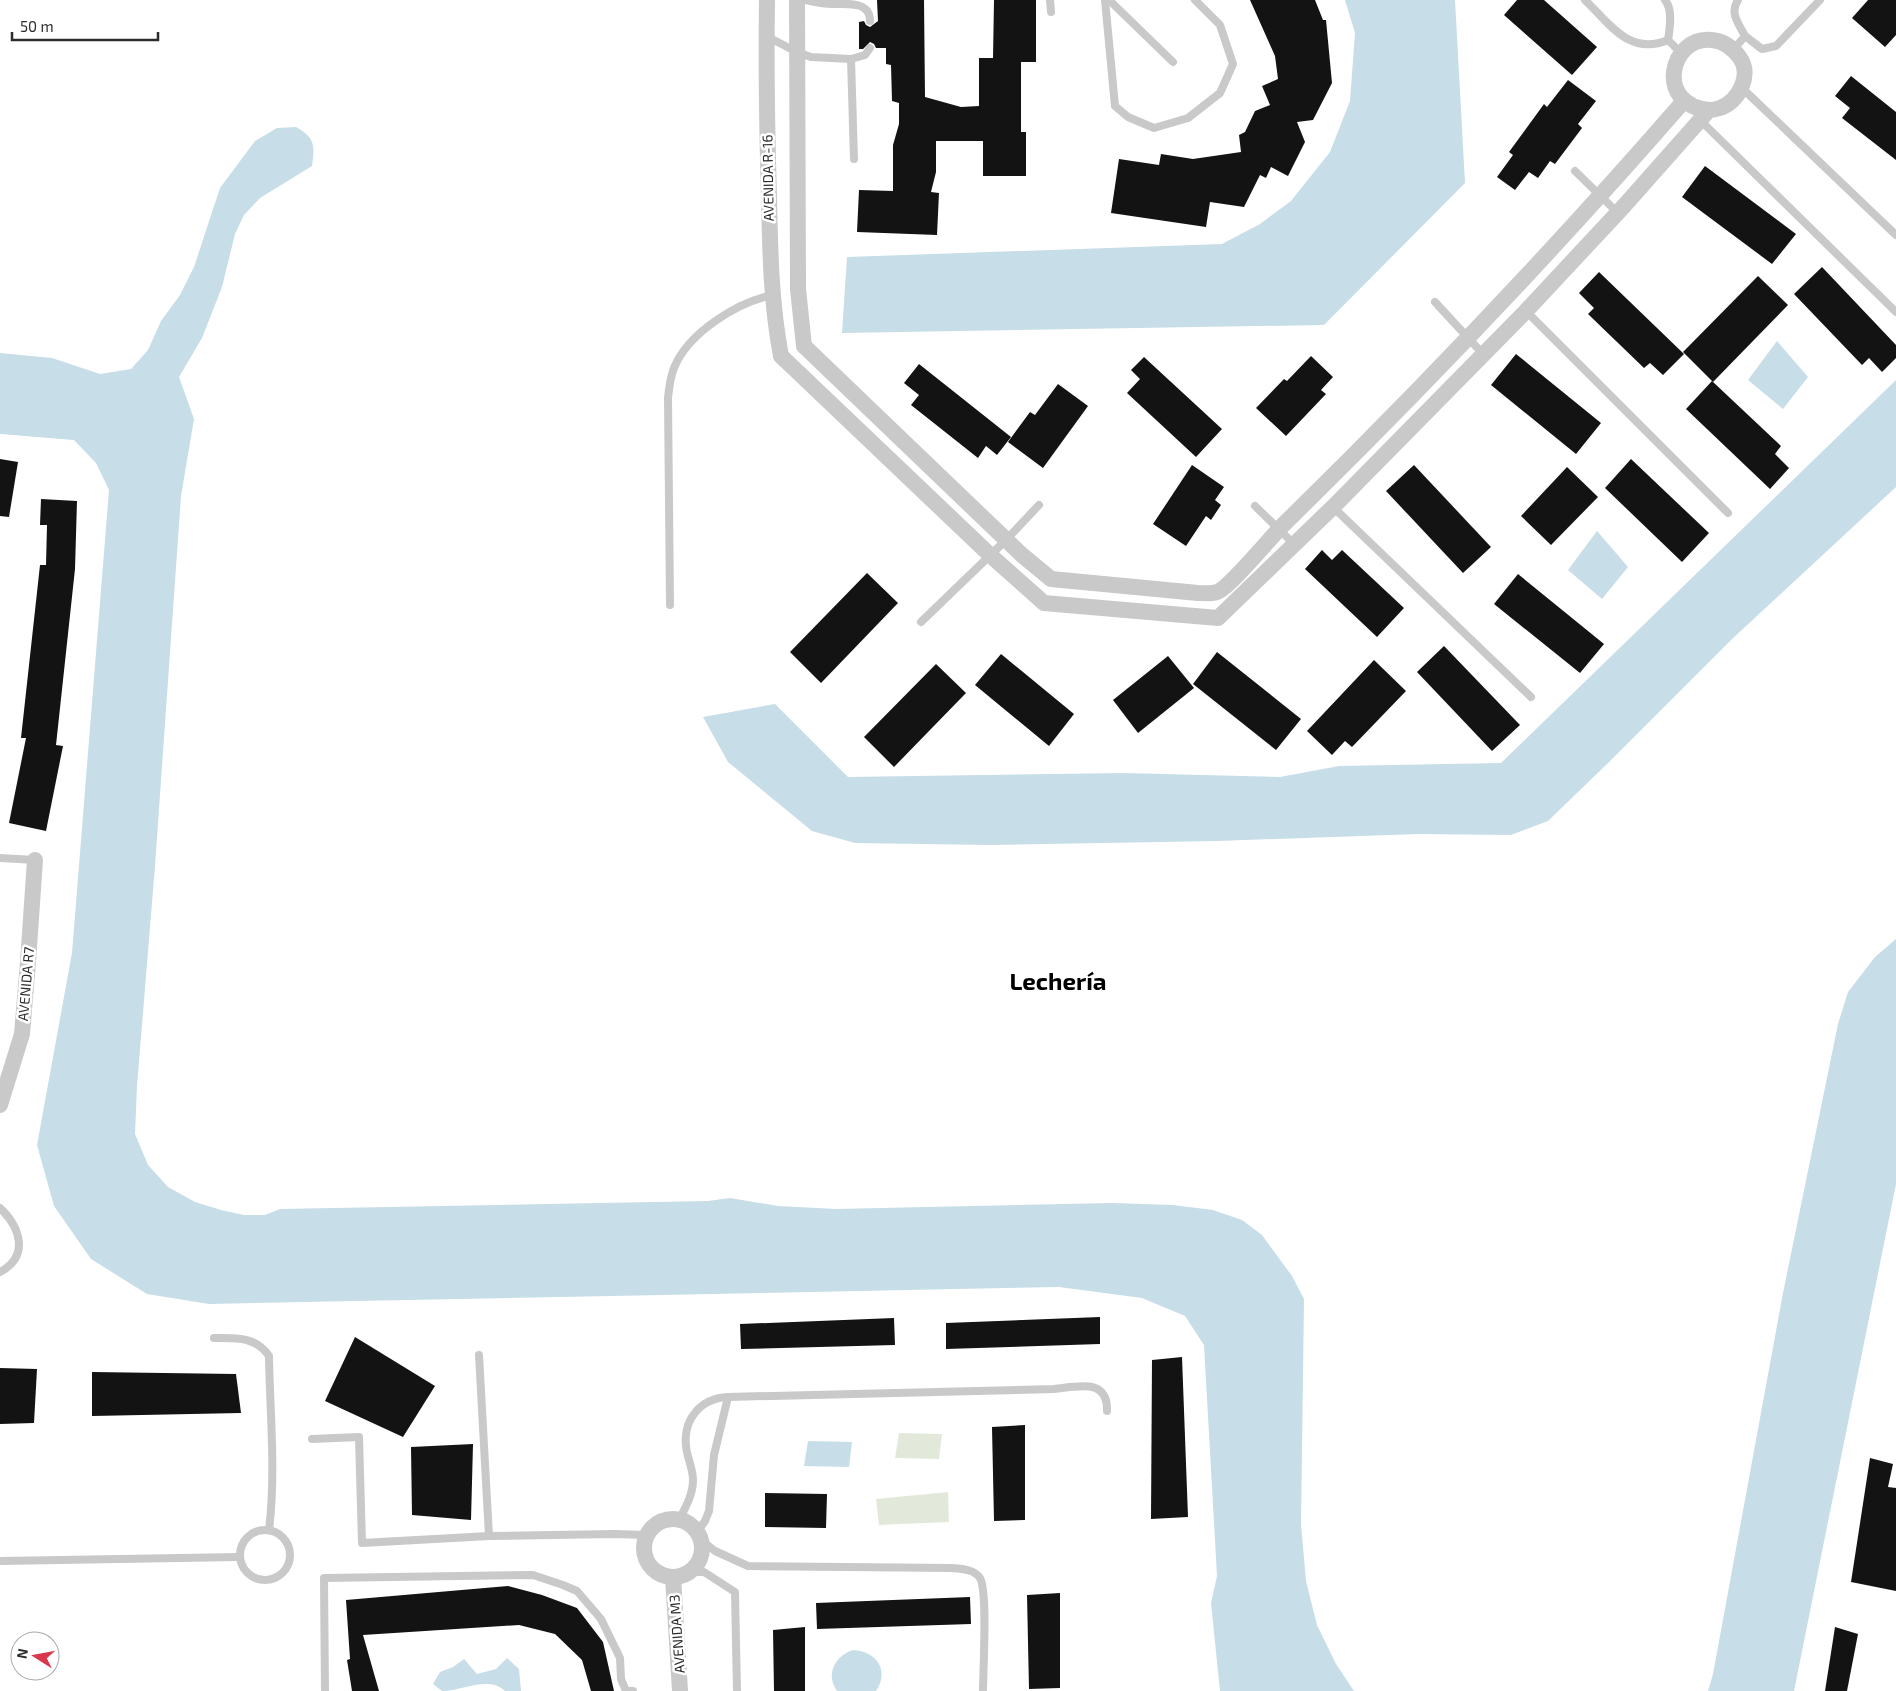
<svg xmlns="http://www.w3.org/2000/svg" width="1896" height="1691" font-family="'Exo 2',sans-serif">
<rect width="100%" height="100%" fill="#fff"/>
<!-- green -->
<g fill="#e3e9da">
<polygon points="899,1433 942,1434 939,1459 895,1458"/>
<polygon points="948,1492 949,1522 879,1525 876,1499"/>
</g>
<!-- water -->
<g fill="#c7dde8">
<polygon points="1345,0 1455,0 1465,183 1324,325 842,333 847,257 1222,244 1260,224 1291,201 1330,152 1350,101 1355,33"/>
<path d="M296,127C315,138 315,145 312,166L260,198L244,215L235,234L222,287L202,338L179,377L194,419L181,496L155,866L137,1086L135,1134L148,1165L168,1187L195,1202L221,1210L244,1215H265L280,1209L708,1201L730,1198L778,1206L836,1209L1112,1203L1173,1205L1213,1210L1242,1220L1262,1235L1292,1276L1304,1299L1301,1524L1306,1581L1317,1625L1336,1664L1354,1691H1220L1211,1603L1217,1576L1204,1345L1185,1316L1142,1298L1059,1287L209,1304L147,1294L91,1259L54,1206L37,1145L72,953L109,490L96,463L74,440L0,434V353L52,358L100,374L131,369L148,350L161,321L180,295L194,267L220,188L255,141L277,128Z"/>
<polygon points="1777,341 1808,377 1783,409 1748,380"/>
<polygon points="1896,380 1896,487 1731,640 1607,764 1548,821 1511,835 1418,834 1217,841 991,845 855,843 812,831 728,762 703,717 775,704 848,777 1123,773 1280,777 1339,766 1501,763"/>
<polygon points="1597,531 1628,567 1602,599 1568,570"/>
<polygon points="1896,939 1896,1184 1794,1691 1708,1691 1713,1674 1783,1293 1838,1024 1848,992 1875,957"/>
<polygon points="808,1441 852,1442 849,1467 804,1466"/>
<path d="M853,1650C876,1651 890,1670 876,1691H837C825,1674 835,1656 853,1650Z"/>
<path d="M507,1658L519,1669L521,1691H505C489,1675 462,1691 442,1691L433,1684L440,1672L453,1667L464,1659L477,1674L496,1669Z"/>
</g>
<!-- building -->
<g fill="#131313">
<polygon points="877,0 924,0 925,97 961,107 979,106 979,58 993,58 994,0 1036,0 1036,62 1021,62 1021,132 1026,132 1026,176 983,176 983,141 936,141 936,172 931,192 939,193 937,235 857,232 859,190 893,191 893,145 899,124 899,103 892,101 891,65 886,64 886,48 876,48 874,44 870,42 863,49 859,49 859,22 864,21 866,25 870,27 878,21"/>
<polygon points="1250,0 1315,0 1323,20 1326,20 1332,83 1313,120 1297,122 1305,142 1288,176 1271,167 1266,178 1260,175 1244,207 1210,202 1206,227 1111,213 1119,159 1159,165 1161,154 1193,159 1241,152 1239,135 1245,132 1255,111 1270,105 1262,86 1278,79 1275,56"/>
<polygon points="1517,0 1544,0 1597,47 1572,75 1504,15"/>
<polygon points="1868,0 1896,0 1896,35 1885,47 1852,18"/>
<polygon points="1851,76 1896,112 1896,160 1842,118 1850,108 1835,96"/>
<polygon points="1568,80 1596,101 1578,124 1582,128 1555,164 1550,161 1538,178 1529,172 1515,190 1497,177 1513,155 1509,152 1544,104 1547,107"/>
<polygon points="1705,166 1796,234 1772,264 1682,197"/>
<polygon points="1822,267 1896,345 1896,358 1882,372 1869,358 1862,365 1794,294"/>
<polygon points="1599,272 1684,354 1663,375 1650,363 1644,368 1588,314 1594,308 1579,293"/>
<polygon points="1758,276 1788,305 1713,382 1683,352"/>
<polygon points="1516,354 1601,423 1576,454 1491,385"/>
<polygon points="1311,356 1333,377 1321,390 1326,394 1286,436 1256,408 1284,379 1287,381"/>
<polygon points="1144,357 1222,429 1196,457 1127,393 1140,379 1131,370"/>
<polygon points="919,364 1011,437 997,455 986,446 978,458 911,405 919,395 904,383"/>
<polygon points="1712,381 1781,446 1775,454 1789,468 1770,489 1686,409"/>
<polygon points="1058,384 1088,406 1043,468 1008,442 1030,412 1035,415"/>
<polygon points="0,459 18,462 9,517 0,516"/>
<polygon points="1631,459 1709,533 1682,562 1605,488"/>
<polygon points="1192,465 1224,487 1215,500 1221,505 1211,520 1206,516 1186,546 1153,524"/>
<polygon points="1414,465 1491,547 1463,573 1386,491"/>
<polygon points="1567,467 1598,497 1551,545 1521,516"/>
<polygon points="41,499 77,501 75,569 56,745 63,746 46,831 9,823 26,738 21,738 40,565 46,565 47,525 40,525"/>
<polygon points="1322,550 1332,560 1342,550 1404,608 1377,637 1305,569"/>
<polygon points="867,573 898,603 821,683 790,652"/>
<polygon points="1518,574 1604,644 1580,673 1494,604"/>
<polygon points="1444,646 1520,725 1492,751 1417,672"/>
<polygon points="1217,652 1301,719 1276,750 1193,684"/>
<polygon points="1001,654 1074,714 1049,746 975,685"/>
<polygon points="1168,656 1194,688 1138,733 1113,700"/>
<polygon points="1374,660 1406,691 1352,747 1345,741 1332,755 1307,731"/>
<polygon points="936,664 966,693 894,767 864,737"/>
<polygon points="1100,1317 1100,1344 946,1349 946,1323"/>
<polygon points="894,1318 895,1345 741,1349 740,1324"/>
<polygon points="355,1337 435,1386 403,1437 325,1401"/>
<polygon points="1182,1357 1188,1517 1151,1519 1152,1360"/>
<polygon points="0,1368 37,1369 34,1423 0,1424"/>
<polygon points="92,1372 236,1374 241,1413 92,1416"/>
<polygon points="1025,1425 1025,1520 994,1521 992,1427"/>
<polygon points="473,1444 471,1520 412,1515 411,1447"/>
<polygon points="1870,1458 1893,1464 1888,1487 1896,1488 1896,1591 1851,1582"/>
<polygon points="765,1493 827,1494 826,1528 765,1527"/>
<polygon points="508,1586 542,1595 577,1608 603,1642 614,1691 591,1691 582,1660 555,1634 519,1625 363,1635 379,1691 352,1691 347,1660 350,1659 346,1600"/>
<polygon points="1060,1593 1060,1688 1029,1689 1027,1595"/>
<polygon points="970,1597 971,1624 817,1629 816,1603"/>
<polygon points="805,1627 805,1691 774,1691 773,1630"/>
<polygon points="1835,1627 1858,1634 1847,1691 1825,1691"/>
</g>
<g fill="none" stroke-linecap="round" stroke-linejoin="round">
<!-- lane -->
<g stroke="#c9c9c9" stroke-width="8">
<path d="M806,0C814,2 824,4 833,4C848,4 870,1 870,21"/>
<polyline points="1050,0 1051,12"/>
<polyline points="1105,0 1115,106 1128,117 1154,128 1188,118 1220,93 1233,64 1220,25 1195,0"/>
<polyline points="1109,0 1173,62"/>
<path d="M1585,0C1610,24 1629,56 1668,40"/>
<path d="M1665,0C1673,9 1670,28 1668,40"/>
<polyline points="766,36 797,52 811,57 851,59 865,55 870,48"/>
<polyline points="1745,36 1762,49 1776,46 1820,0"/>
<polyline points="1668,40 1681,53"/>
<path d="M1734,49L1745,36C1739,24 1729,13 1738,0"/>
<polyline points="851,59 854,159"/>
<polyline points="1742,88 1896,235"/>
<polyline points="1700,120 1896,312"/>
<polyline points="1575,171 1618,213"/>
<polyline points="1435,302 1483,354"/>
<polyline points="1526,311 1728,513"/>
<polyline points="1255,506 1295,545"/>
<polyline points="1333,507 1531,697"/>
<path d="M670,605L668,398C669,388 670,378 674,368C688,333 737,302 773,295"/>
<polyline points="921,622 1006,540 1039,505"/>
<polyline points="0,858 35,860"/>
<path d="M0,1208C20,1227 30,1256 0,1272"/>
<path d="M214,1338C236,1338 255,1336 269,1356C270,1414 276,1473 269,1530"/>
<polyline points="479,1355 489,1536 614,1534 647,1535"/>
<polyline points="312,1439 359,1437 362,1543 489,1536"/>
<path d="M679,1520C685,1508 693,1495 693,1480C693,1468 687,1458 686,1446C683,1419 701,1398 728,1397L1054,1389C1076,1387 1108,1377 1107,1411"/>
<circle cx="265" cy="1555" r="25"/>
<polyline points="697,1532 705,1521 709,1511 714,1455 728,1397"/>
<path d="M700,1539L715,1551L748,1566L952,1568C961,1569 974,1569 980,1578C988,1591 983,1671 983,1691"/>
<polyline points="0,1561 239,1557"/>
<polyline points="690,1572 704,1572 735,1592 737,1691"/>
<polyline points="325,1691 324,1578 533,1575 563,1585 577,1591 601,1619 620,1658 621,1679 626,1691 633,1691"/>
</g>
<!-- street -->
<g stroke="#c9c9c9" stroke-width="16">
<path d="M767,0C766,66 767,131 769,197C770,250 771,304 781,356"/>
<polyline points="797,0 798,289 804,346"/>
<path d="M804,346L1022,555L1051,579L1198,593C1204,593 1212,594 1217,592C1229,588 1271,537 1283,525C1422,389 1556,248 1683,102"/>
<path d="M781,356L990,555L1044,603L1218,618L1333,507L1526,311L1624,206L1709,110C1713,110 1717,109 1720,108C1739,101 1752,75 1740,58C1733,48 1724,41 1712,40C1670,35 1654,105 1709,110"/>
<polyline points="0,1105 22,1034 28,962 35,860"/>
<circle cx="673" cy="1548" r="29"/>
<polyline points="673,1577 680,1691"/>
</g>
</g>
<g text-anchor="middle" stroke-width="5" stroke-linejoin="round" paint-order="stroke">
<!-- street labels -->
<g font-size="14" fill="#2c2c2c" stroke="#fff">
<text transform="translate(768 178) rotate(-91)" y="5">AVENIDA R-16</text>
<text transform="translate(26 984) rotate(-85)" y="5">AVENIDA R7</text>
<text transform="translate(677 1634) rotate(-94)" y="5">AVENIDA M3</text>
</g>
<!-- town labels -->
<g font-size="24" font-weight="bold" fill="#000" stroke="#fff">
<text x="1058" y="990">Lechería</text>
</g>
</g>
<!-- north arrow -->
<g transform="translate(35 1656) rotate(281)"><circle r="24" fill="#ffffff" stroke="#ababab"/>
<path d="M0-4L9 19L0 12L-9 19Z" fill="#d9384c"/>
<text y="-8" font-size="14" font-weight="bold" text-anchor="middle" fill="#2c2c2c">N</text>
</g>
<!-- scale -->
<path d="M12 32v8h146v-8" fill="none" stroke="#2c2c2c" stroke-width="2.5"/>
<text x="20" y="32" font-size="15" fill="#2c2c2c" stroke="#ffffff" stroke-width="4" paint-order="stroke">50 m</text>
</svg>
